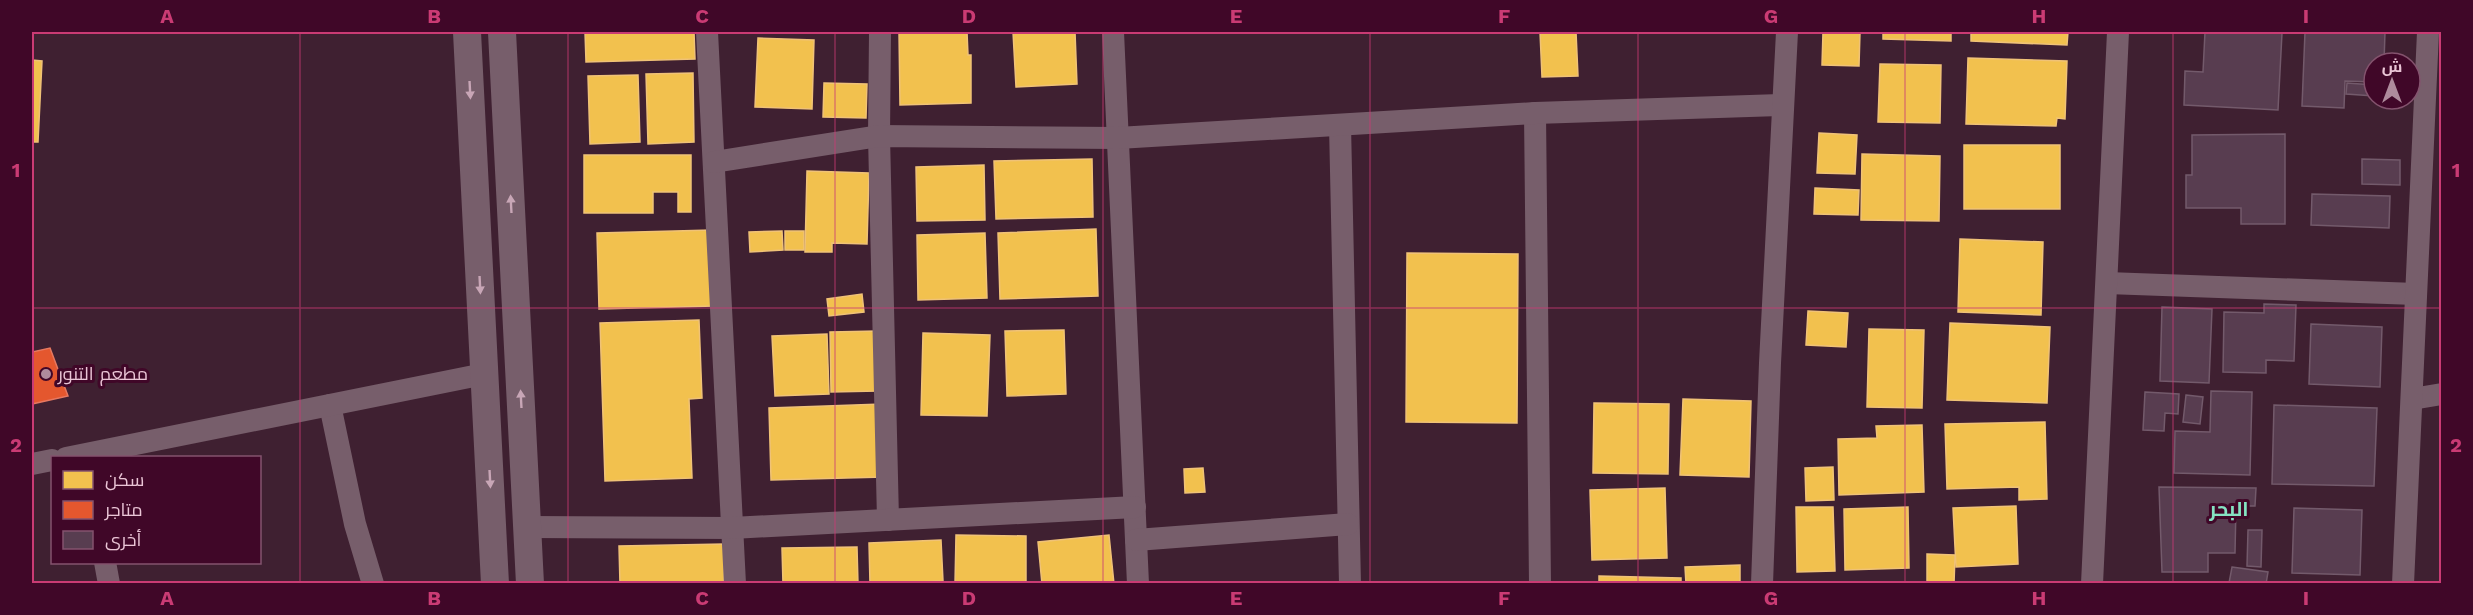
<svg xmlns="http://www.w3.org/2000/svg" width="2473" height="615" font-family="'Work Sans',Cairo,sans-serif">
<rect width="100%" height="100%" fill="#3f2031"/>
<!-- homes -->
<g fill="#f2c14e" stroke="#f0c277" stroke-width="1.5">
<polygon points="585,32 694,32 695,59 586,62"/>
<polygon points="899,32 967,32 968,55 971,55 971,103 900,105"/>
<polygon points="1013,32 1075,32 1077,84 1016,87"/>
<polygon points="1540,32 1576,32 1578,76 1542,77"/>
<polygon points="1823,32 1860,32 1859,66 1822,65"/>
<polygon points="1883,32 1951,32 1951,41 1883,39"/>
<polygon points="1971,32 2068,32 2067,45 1971,41"/>
<polygon points="758,38 814,40 812,109 755,107"/>
<polygon points="1968,58 2067,61 2065,119 2057,118 2056,126 1966,124"/>
<polygon points="32,60 42,61 38,142 32,142"/>
<polygon points="1880,64 1941,65 1940,123 1878,122"/>
<polygon points="693,73 694,142 648,144 646,74"/>
<polygon points="638,75 640,142 590,144 588,76"/>
<polygon points="824,83 867,84 866,118 823,117"/>
<polygon points="1819,133 1857,135 1855,174 1817,173"/>
<rect x="1964" y="145" width="96" height="64"/>
<polygon points="1862,154 1940,156 1939,221 1861,220"/>
<polygon points="584,155 691,155 691,212 678,212 678,192 653,192 653,213 584,213"/>
<polygon points="1092,159 1093,217 996,219 994,161"/>
<polygon points="984,165 985,220 917,221 916,167"/>
<polygon points="807,171 869,173 867,244 832,243 832,252 805,252"/>
<polygon points="1815,188 1859,190 1858,215 1814,214"/>
<polygon points="1096,229 1098,296 1000,299 998,233"/>
<polygon points="712,230 714,306 599,309 597,233"/>
<polygon points="782,231 783,250 750,252 749,232"/>
<rect x="785" y="231" width="19" height="19"/>
<polygon points="985,233 987,298 918,300 917,235"/>
<polygon points="1960,239 2043,242 2041,315 1958,312"/>
<polygon points="1407,253 1518,254 1517,423 1406,422"/>
<polygon points="862,294 864,312 829,316 827,299"/>
<polygon points="1808,311 1848,313 1846,347 1806,345"/>
<polygon points="699,320 702,398 689,399 692,478 605,481 600,323"/>
<polygon points="1950,323 2050,327 2047,403 1947,400"/>
<polygon points="1869,329 1924,330 1922,408 1867,407"/>
<polygon points="1064,330 1066,394 1007,396 1005,331"/>
<polygon points="877,331 878,391 831,392 830,332"/>
<polygon points="923,333 990,335 987,416 921,415"/>
<polygon points="827,334 829,394 775,396 772,336"/>
<polygon points="1683,399 1751,401 1749,477 1680,475"/>
<polygon points="1594,403 1669,404 1668,474 1593,473"/>
<polygon points="882,404 884,477 771,480 769,408"/>
<polygon points="2045,422 2047,499 2019,500 2019,487 1947,489 1945,424"/>
<polygon points="1922,425 1924,492 1839,495 1838,439 1877,438 1876,426"/>
<polygon points="1833,467 1834,500 1806,501 1805,468"/>
<polygon points="1203,468 1205,492 1185,493 1184,469"/>
<polygon points="1665,488 1667,558 1592,560 1590,490"/>
<polygon points="2016,506 2018,564 1956,567 1953,508"/>
<polygon points="1796,507 1833,507 1835,571 1797,572"/>
<polygon points="1908,507 1909,568 1845,570 1844,509"/>
<polygon points="956,535 1026,536 1026,584 955,583"/>
<polygon points="1109,535 1114,584 1042,584 1038,542"/>
<polygon points="941,540 943,581 870,584 869,543"/>
<polygon points="724,544 724,584 620,584 619,546"/>
<polygon points="857,547 858,584 783,584 782,548"/>
<polygon points="1927,554 1955,555 1954,584 1927,584"/>
<polygon points="1740,565 1740,584 1686,584 1685,567"/>
<polygon points="1599,576 1681,578 1681,584 1599,584"/>
</g>
<!-- shops -->
<polygon fill="#e4572e" stroke="#e67860" stroke-width="1.5" points="50,348 68,396 32,404 32,352"/>
<!-- building -->
<g fill="#583d50" stroke="#735a6b" stroke-width="1.5">
<polygon points="2205,32 2282,33 2278,110 2184,105 2185,71 2203,72"/>
<polygon points="2305,32 2385,32 2384,63 2374,63 2374,82 2345,81 2344,108 2302,106"/>
<polygon points="2347,83 2374,85 2374,96 2346,94"/>
<polygon points="2285,134 2285,224 2241,224 2241,208 2186,208 2186,175 2192,175 2192,135"/>
<polygon points="2362,159 2400,160 2400,185 2362,184"/>
<polygon points="2312,194 2390,196 2389,228 2311,225"/>
<polygon points="2264,304 2296,305 2294,361 2266,360 2266,373 2223,372 2224,312 2264,313"/>
<polygon points="2162,307 2212,309 2209,383 2160,381"/>
<polygon points="2311,324 2382,327 2380,387 2309,384"/>
<polygon points="2211,391 2252,392 2250,475 2174,473 2175,431 2210,432"/>
<polygon points="2145,392 2179,394 2178,414 2165,413 2164,431 2143,430"/>
<polygon points="2186,395 2203,397 2200,424 2183,422"/>
<polygon points="2274,405 2377,408 2374,486 2272,484"/>
<polygon points="2159,487 2256,488 2255,506 2236,506 2235,553 2208,553 2208,572 2162,572"/>
<polygon points="2294,508 2362,510 2360,575 2292,573"/>
<polygon points="2248,530 2262,530 2261,567 2247,566"/>
<polygon points="2232,567 2268,572 2266,584 2229,583"/>
</g>
<g fill="none" stroke-linecap="round" stroke-linejoin="round">
<!-- minor -->
<g stroke="#775e6b" stroke-width="22">
<polyline points="707,32 735,584"/>
<polyline points="880,32 879,136 888,520"/>
<polyline points="1113,32 1138,584"/>
<polyline points="1535,113 1540,584"/>
<polyline points="1340,125 1350,584"/>
<polyline points="714,162 879,136 1118,138 1535,113 1783,105"/>
<polyline points="2107,283 2416,294"/>
<polyline points="2412,399 2442,394"/>
<polyline points="330,405 355,524 373,584"/>
<polyline points="66,458 484,374"/>
<polyline points="32,464 52,460"/>
<polyline points="527,527 732,528 1135,507"/>
<polyline points="1136,540 1348,524"/>
<polyline points="105,562 109,584"/>
<polyline points="1762,584 1770,363 1787,32"/>
<polyline points="2092,584 2118,32"/>
<polyline points="2403,584 2428,32"/>
</g>
<!-- tertiary -->
<g stroke="#775e6b" stroke-width="28">
<polyline points="467,32 495,584"/>
<polyline points="502,32 530,584"/>
</g>
</g>
<!-- one-way arrows -->
<defs><path id="oneway-solid" d="M-6-.8H1V-3.2L6.5 0L1 3.2V.8H-6Z" transform="scale(1.5)"/></defs>
<g fill="#c8a6b6">
<use href="#oneway-solid" transform="translate(470 90) rotate(87)"/>
<use href="#oneway-solid" transform="translate(511 204) rotate(-93)"/>
<use href="#oneway-solid" transform="translate(480 285) rotate(87)"/>
<use href="#oneway-solid" transform="translate(521 399) rotate(-93)"/>
<use href="#oneway-solid" transform="translate(490 479) rotate(87)"/>
</g>
<!-- grid -->
<path fill="none" stroke="#ca3b74" stroke-width="1.5" stroke-opacity="0.55" d="M300,32V584M568,32V584M835,32V584M1103,32V584M1370,32V584M1638,32V584M1905,32V584M2173,32V584M32,308H2442"/>
<!-- markers -->
<circle fill="#ae8b9c" stroke="#400728" stroke-width="2" cx="46" cy="374" r="6"/>
<g text-anchor="middle" stroke-width="6" stroke-linejoin="round" paint-order="stroke">
<!-- poi labels -->
<g font-size="18" fill="#eac5d6" stroke="#400728" text-anchor="start">
<text x="58" y="380">مطعم التنور</text>
</g>
<!-- neighbourhood labels -->
<g font-size="20" font-weight="bold" fill="#85e1c2" stroke="#400728">
<text x="2229" y="516">البحر</text>
</g>
</g>
<!-- border -->
<rect width="2473" height="615" fill="none" stroke="#400728" stroke-width="66"/>
<!-- legend -->
<rect x="51" y="456" width="210" height="108" fill="#400728" stroke="#84536e" stroke-width="1.5"/>
<rect x="63" y="471" width="30" height="18" fill="#f2c14e" stroke="#84536e" stroke-width="1.5"/>
<text x="105" y="486" font-size="18" fill="#eac5d6">سكن</text>
<rect x="63" y="501" width="30" height="18" fill="#e4572e" stroke="#84536e" stroke-width="1.5"/>
<text x="105" y="516" font-size="18" fill="#eac5d6">متاجر</text>
<rect x="63" y="531" width="30" height="18" fill="#583d50" stroke="#84536e" stroke-width="1.5"/>
<text x="105" y="546" font-size="18" fill="#eac5d6">أخرى</text>
<!-- north arrow -->
<g transform="translate(2392 81)"><circle r="28" fill="#400728" stroke="#84536e" stroke-width="1.5"/>
<path d="M0-4.5L10 22L0 15L-10 22Z" fill="#ae8b9c"/>
<text y="-9" font-size="16" font-weight="bold" text-anchor="middle" fill="#eac5d6">ش</text>
</g>
<rect x="33" y="33" width="2407" height="549" fill="none" stroke="#ca3b74" stroke-width="2"/>
<g font-size="20" text-anchor="middle" font-weight="bold" fill="#ca3b74">
<text x="167" y="23">A</text>
<text x="434" y="23">B</text>
<text x="702" y="23">C</text>
<text x="969" y="23">D</text>
<text x="1236" y="23">E</text>
<text x="1504" y="23">F</text>
<text x="1771" y="23">G</text>
<text x="2039" y="23">H</text>
<text x="2306" y="23">I</text>
<text x="16" y="177">1</text>
<text x="2456" y="177">1</text>
<text x="16" y="452">2</text>
<text x="2456" y="452">2</text>
<text x="167" y="605">A</text>
<text x="434" y="605">B</text>
<text x="702" y="605">C</text>
<text x="969" y="605">D</text>
<text x="1236" y="605">E</text>
<text x="1504" y="605">F</text>
<text x="1771" y="605">G</text>
<text x="2039" y="605">H</text>
<text x="2306" y="605">I</text>
</g>
</svg>
